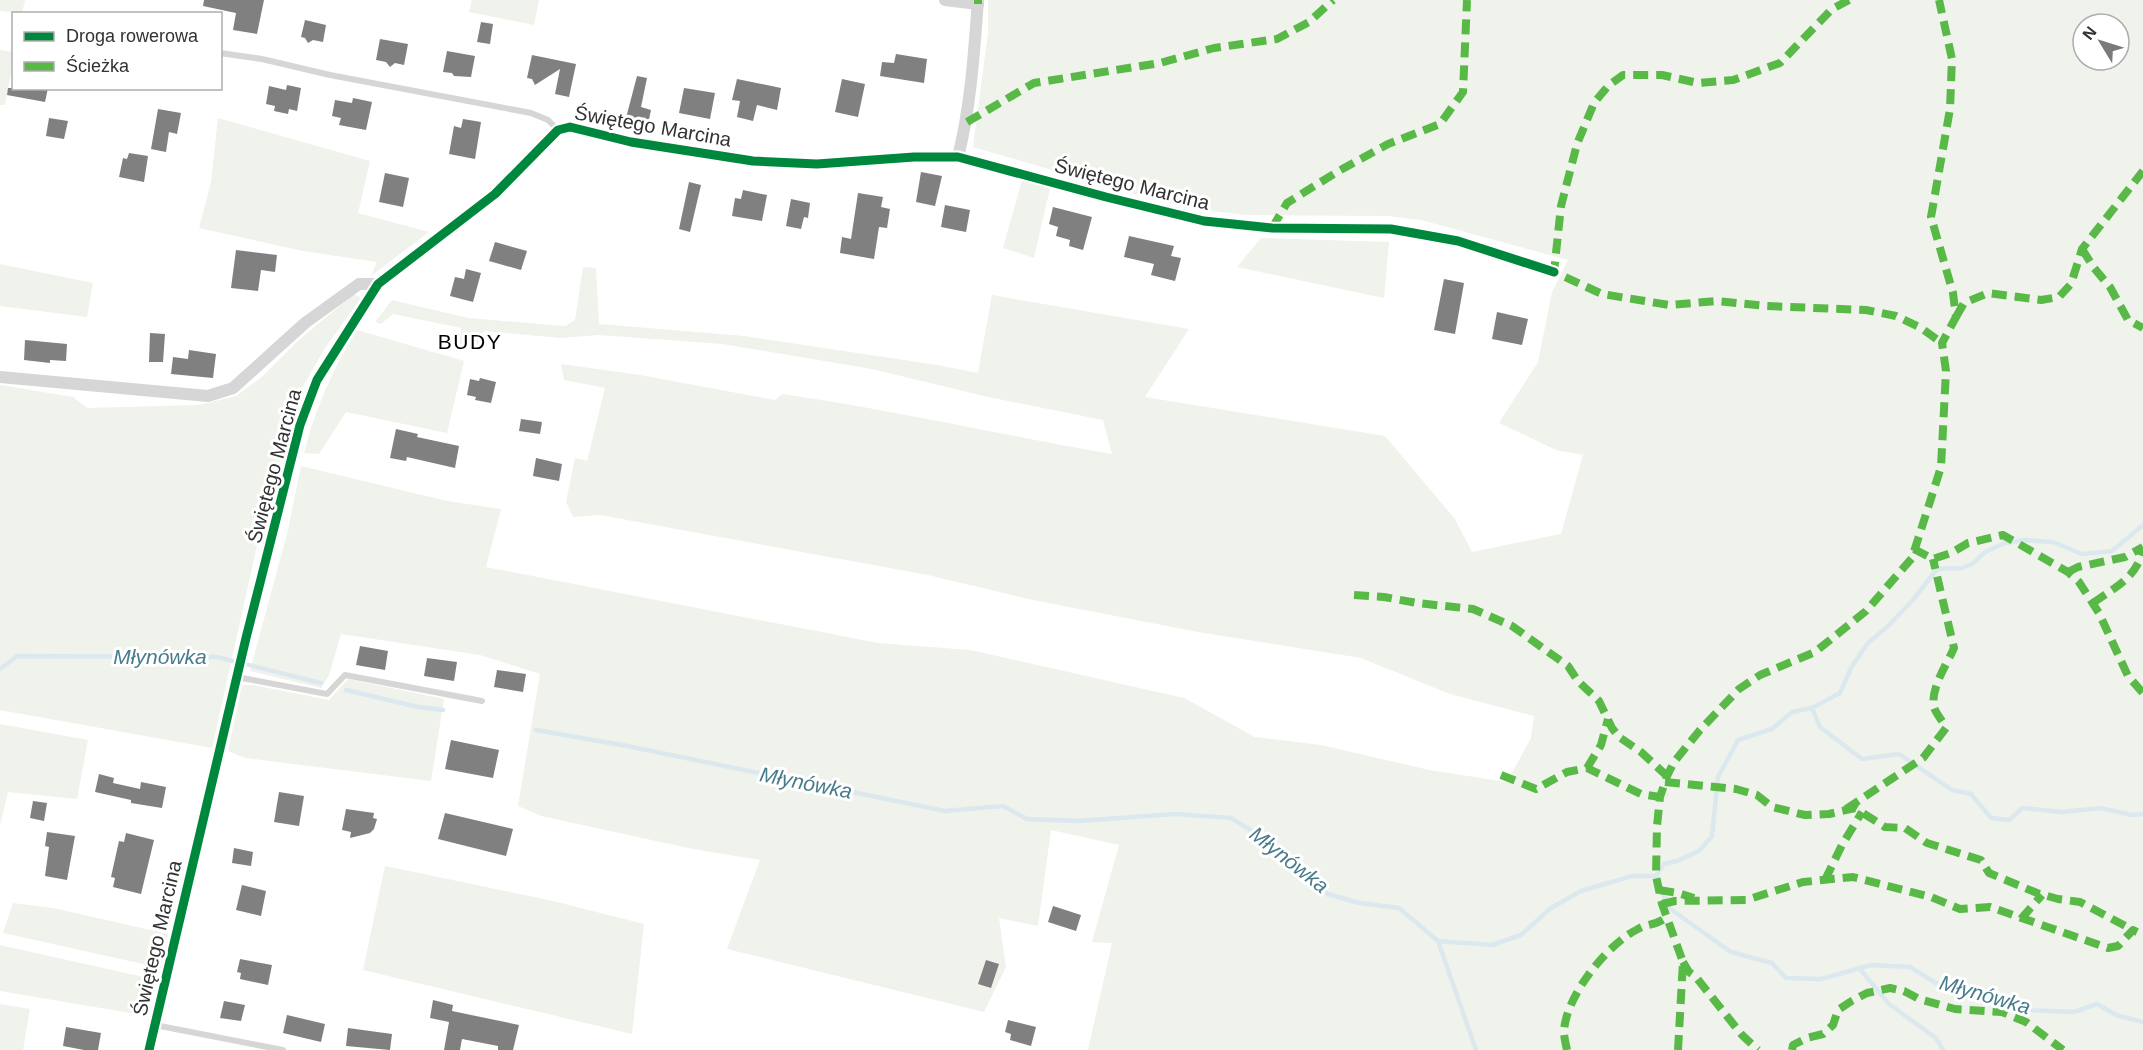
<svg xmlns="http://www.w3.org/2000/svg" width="2143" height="1050" font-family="Helvetica,sans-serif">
<rect width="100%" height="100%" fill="#fff"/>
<!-- green -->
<g fill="#f0f2ec" fill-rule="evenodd">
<polygon points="0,0 25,0 22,13 0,11"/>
<polygon points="472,0 539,0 534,25 469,12"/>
<path d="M988,0H2143V1050H1088L1112,943L1092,942L1119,845L1051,830L1038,926L999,918L1006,967L984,1012L727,949L760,860L693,849L541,816L518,806L540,674L480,655L341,634L329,675L321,688L250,671L288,530L301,466L447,501L501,509L486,567L878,643L970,650L1184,698L1255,737L1321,745L1429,770L1507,782L1531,738L1534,716L1450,694L1361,658L1198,632L1028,599L928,575L600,515L573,517L566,502L575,458L587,461L605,388L564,380L561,364L640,375L775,400L782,394C893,410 1002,435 1112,454L1103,420L988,397L872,369L723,344L599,335L561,338L484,331L477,348L460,344L461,328L393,314L381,324L375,322L392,300L468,318L565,326L575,320L583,267L596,268L599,324L744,336L937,365L978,373L992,295L1189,329L1145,397L1385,436L1455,519L1472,552L1561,534L1583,455L1556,450L1499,423L1538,362L1552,292L1568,260L1421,220L1388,216L1246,215L1200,210L1155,200L973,147L988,33ZM2083,24H2119V60H2083Z"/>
<polygon points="0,50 13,52 13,62 5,105 0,105"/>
<polygon points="218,118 370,161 358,213 429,232 371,276 377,262 303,251 199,228 211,182"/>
<polygon points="1022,180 1050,188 1034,258 1003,248"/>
<polygon points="1261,238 1389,242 1384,298 1237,267"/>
<polygon points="0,264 93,283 87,317 0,306"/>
<polygon points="354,294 361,298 325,348 297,397 258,541 212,748 0,710 0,385 73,397 87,408 199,405 236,396 263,376 299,340"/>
<path d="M357,330L464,361L447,433L346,412L319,454L304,453C315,409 333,368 357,330Z"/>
<polygon points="348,679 444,699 431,781 245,758 228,751 242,685 253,685 329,700"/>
<polygon points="0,724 88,740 77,799 8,792 0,826"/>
<polygon points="385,866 553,901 644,924 632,1034 363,970"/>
<polygon points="13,903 53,908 168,934 161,968 3,933"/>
<polygon points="0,945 157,980 148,1016 0,991"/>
<polygon points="0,1004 30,1009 23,1050 0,1050"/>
</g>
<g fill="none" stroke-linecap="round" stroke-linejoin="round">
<!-- stream -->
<g stroke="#dbe9ee" stroke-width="4.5">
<polyline points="0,669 17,656 217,657 321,683"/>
<polyline points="346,690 418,707 443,710"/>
<polyline points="1812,708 1840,693 1851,668 1867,644 1887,627 1913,600 1937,569 1962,568 1972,564 1985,552 2005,543 2025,540 2053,542 2082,554 2112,551 2143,525"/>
<polyline points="536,730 622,745 945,811 1003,806 1027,819 1078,821 1175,814 1231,818 1262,837 1328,894 1359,903 1399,908 1438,941 1492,945 1521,935 1551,908 1581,891 1632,876 1656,876 1669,908 1731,952 1772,963 1786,978 1821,979 1871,965 1910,967 1936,983 1999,997 2028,1010 2074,1012 2097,1004 2116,1015 2143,1022"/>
<polyline points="1656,876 1664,864 1677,861 1699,851 1712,836 1718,777 1738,740 1772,729 1792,712 1812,708 1820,727 1862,759 1899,754 1952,790 1971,794 1991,818 2009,820 2022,808 2062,812 2100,808 2132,815 2143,814"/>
<polyline points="1438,941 1476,1050"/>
<polyline points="1859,968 1889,1004 1936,1038 1943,1050"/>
</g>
</g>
<!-- building -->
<g fill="#808080">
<polygon points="204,0 264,0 257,34 233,30 236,13 203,6"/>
<polygon points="305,20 326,25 323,42 313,40 308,43 305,38 301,37"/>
<polygon points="481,22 493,24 490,44 477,42"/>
<polygon points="380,39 408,44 404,65 395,63 390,67 386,62 376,60"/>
<polygon points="447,51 475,56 471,77 454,76 452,73 443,72"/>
<polygon points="896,54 927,59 924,83 880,76 882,62 894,63"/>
<polygon points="532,55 576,64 569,97 555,94 560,69 535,85 532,79 527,78"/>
<polygon points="637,76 647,78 641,107 651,110 648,124 626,118"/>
<polygon points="737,79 781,88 777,110 757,105 753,121 737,117 740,101 732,100"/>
<polygon points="842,79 865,84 858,117 835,112"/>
<polygon points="287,85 301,88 297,111 289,109 288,114 274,111 275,106 266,104 269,86 286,90"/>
<polygon points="8,88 48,88 45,102 7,95"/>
<polygon points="684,88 715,93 710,119 679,113"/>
<polygon points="353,98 372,102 366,130 339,125 341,118 332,116 335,100 352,103"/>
<polygon points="158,109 181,113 177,134 169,132 166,152 151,149"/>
<polygon points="49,118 68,121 64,139 46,136"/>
<polygon points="463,119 481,122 475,159 449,154 454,126 461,128"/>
<polygon points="129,153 148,156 144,182 119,177 123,158 127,159"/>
<polygon points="921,172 942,176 935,206 916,202"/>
<polygon points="385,173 409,178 403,207 379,202"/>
<polygon points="689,182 701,185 690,232 679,229"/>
<polygon points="743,190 767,195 762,221 732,216 735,198 741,199"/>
<polygon points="858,193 883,197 881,207 890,209 887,228 879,227 874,259 840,253 842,237 851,239"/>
<polygon points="791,199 810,203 808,218 804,217 801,229 786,226"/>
<polygon points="945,205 970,210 966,232 941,227"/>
<polygon points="1053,207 1092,217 1083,250 1069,246 1070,240 1056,236 1058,227 1049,224"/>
<polygon points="1129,236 1174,246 1171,256 1181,258 1175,281 1151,275 1154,264 1124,257"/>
<polygon points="495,242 527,251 521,270 489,261"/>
<polygon points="236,250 277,255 275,272 261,270 258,291 231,288"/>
<polygon points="466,269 481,273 473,302 450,296 455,277 464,279"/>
<polygon points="1444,279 1464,283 1455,334 1434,330"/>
<polygon points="1497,312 1528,319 1522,345 1492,339"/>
<polygon points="150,333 165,334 163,362 149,362"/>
<polygon points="25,340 67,344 66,361 50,360 50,363 24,360"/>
<polygon points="189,350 216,354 213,378 171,374 173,357 188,359"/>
<polygon points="480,378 496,382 491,403 475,400 476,397 467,395 470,379 479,381"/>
<polygon points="521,419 542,422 540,434 519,431"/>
<polygon points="396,429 418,434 417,437 459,446 455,468 407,457 406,461 390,458"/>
<polygon points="536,458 562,464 559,481 533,476"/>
<polygon points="360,646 388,651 385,670 356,665"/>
<polygon points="427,658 457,662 454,681 424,676"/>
<polygon points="497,670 526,674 523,692 494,687"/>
<polygon points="451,740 499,750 493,778 445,769"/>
<polygon points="99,774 114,778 113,783 140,789 141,782 166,787 162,808 131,803 131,800 95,792"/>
<polygon points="279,792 304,796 299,826 274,822"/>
<polygon points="33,801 47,803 44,821 30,818"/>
<polygon points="346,809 374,813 373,818 377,819 374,829 370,833 350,838 351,832 342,830"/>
<polygon points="445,813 513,829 506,856 438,839"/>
<polygon points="47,832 75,836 67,880 45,876 49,847 45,846"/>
<polygon points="126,833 154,840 141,894 113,887 115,878 111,877 119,841 124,842"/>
<polygon points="234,848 253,852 251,866 232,863"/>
<polygon points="242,885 266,891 261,916 236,910"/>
<polygon points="1053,906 1081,915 1076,931 1048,922"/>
<polygon points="240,959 272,965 268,985 240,979 241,973 237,972"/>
<polygon points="986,960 999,964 991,988 978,984"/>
<polygon points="433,1000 453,1005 452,1011 519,1025 513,1050 498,1050 498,1046 462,1039 460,1050 444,1050 449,1022 430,1018"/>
<polygon points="224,1001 245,1005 241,1021 220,1018"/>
<polygon points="287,1015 325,1024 321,1042 283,1033"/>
<polygon points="1008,1020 1036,1027 1031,1046 1010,1040 1011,1034 1005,1032"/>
<polygon points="66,1027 101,1033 98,1050 84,1050 63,1046"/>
<polygon points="348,1028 392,1034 390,1050 346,1046"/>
</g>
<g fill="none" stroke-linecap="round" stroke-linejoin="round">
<!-- lane -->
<g stroke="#d6d6d6" stroke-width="6">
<polyline points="220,53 262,59 330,75 531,113 548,120 558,130"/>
<polyline points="237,677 327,694 345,675 482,701"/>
<polyline points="155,1025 283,1050"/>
</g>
<!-- street -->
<g stroke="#d6d6d6" stroke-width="12">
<polyline points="945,0 978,4"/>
<path d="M958,157C971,105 974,53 978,0"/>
<polyline points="0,377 208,396 233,388 305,323 359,284 378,284"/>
<polyline points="149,1050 246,638 300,425 317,380 378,284 495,194 558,130 570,127 631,142 753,161 817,164 914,157 958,157 1106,197 1204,221 1272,228 1391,229 1458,241 1554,272"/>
</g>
<!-- quiet -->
<g stroke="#58b947" stroke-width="8" stroke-dasharray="15 8" stroke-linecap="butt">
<polyline points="1849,0 1832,9 1780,63 1733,80 1698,83 1662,75 1623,75 1608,86 1594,103 1577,144 1561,206 1554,272 1602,294 1669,305 1716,301 1766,306 1866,310 1896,316 1921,328 1942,343"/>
<polyline points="978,4 978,0"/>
<polyline points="967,122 1034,83 1160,63 1214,48 1277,39 1309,22 1333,0"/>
<polyline points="1272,228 1287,203 1337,172 1388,144 1440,124 1463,92 1467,0"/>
<polyline points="2082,249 2094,268 2110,287 2128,320 2143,328"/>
<polyline points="1956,317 1964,303 1988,293 2041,300 2059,297 2071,284 2082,249 2143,171"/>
<polyline points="1914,549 1933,559 1951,553 1968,543 2003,535 2068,572 2079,582 2099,613 2128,676 2143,693"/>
<polyline points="2068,572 2078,567 2125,557 2143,547"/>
<polyline points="1354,595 1384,597 1417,603 1473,609 1512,626 1568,666 1578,681 1599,701 1612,728 1619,737 1641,752 1667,776"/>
<path d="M2093,603C2115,587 2135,579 2143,551"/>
<polyline points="1587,768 1601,745 1608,719"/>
<polyline points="1501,775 1536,789 1567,772 1587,768 1641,794 1660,797"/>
<polyline points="1665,782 1736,789 1757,795 1772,807 1805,815 1829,814 1855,808 1885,827 1905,828 1927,843 1981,860 1989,873 2037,893 2058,899 2080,902 2133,930"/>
<path d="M1846,809L1923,758L1946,728C1943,721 1936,714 1934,707C1930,689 1947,664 1954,648L1933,559"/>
<polyline points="1825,880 1842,845 1862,812"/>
<polyline points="1659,890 1678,893 1694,898"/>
<polyline points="1662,904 1675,901 1746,900 1803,882 1853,877 1931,897 1960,909 1990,907 2108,948 2118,946 2133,930 2143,935"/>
<polyline points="2021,919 2042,895"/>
<polyline points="1683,962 1689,972 1696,977 1742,1035 1758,1050"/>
<path d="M1567,1050C1566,1045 1564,1037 1564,1032C1565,997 1607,944 1638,929C1648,923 1655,926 1667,917"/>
<polyline points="1678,1050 1683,962 1662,904 1656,876 1657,826 1660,797 1667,776 1674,762 1700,730 1739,689 1760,675 1815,652 1866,611 1912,558 1941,467 1946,371 1942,343 1956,317 1953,293 1931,217 1950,109 1952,59 1939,0"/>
<polyline points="1792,1050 1793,1045 1807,1038 1823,1034 1833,1025 1838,1010 1850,1002 1867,993 1890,988 1904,991 1919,999 1955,1009 2002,1012 2026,1022 2063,1050"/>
</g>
<defs>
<polyline id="cycleway" points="149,1050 246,638 300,425 317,380 378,284 495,194 558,130 570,127 631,142 753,161 817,164 914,157 958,157 1106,197 1204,221 1272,228 1391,229 1458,241 1554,272"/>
</defs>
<!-- cycleway casing -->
<use href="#cycleway" stroke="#fff" stroke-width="13"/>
<!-- cycleway -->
<use href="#cycleway" stroke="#00873e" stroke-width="9"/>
</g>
<g text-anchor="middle" stroke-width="6" stroke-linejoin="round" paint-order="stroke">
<!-- street labels -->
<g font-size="20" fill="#323232" stroke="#fff">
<text transform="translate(653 126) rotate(10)" y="7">Świętego Marcina</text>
<text transform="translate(1132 184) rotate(14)" y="7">Świętego Marcina</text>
<text transform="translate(274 466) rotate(-75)" y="7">Świętego Marcina</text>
<text transform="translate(157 938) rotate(-77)" y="7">Świętego Marcina</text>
</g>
<!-- neighbourhood labels -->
<g font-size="21" letter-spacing="1.5" fill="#000" stroke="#fff">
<text x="470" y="349">BUDY</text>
</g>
<!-- water labels -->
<g font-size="21" font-style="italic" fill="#487b8c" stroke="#fff">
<text x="160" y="664">Młynówka</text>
<text transform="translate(806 783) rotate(11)" y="7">Młynówka</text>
<text transform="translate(1289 860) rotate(38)" y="7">Młynówka</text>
<text transform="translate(1985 995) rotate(16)" y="7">Młynówka</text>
</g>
</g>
<!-- legend -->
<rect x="12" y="12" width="210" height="78" fill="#ffffff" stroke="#adadad" stroke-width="1.5"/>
<rect x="24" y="32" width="30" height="9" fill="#00873e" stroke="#adadad" stroke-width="1.5"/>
<text x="66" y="42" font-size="18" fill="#323232">Droga rowerowa</text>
<rect x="24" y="62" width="30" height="9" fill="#58b947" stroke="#adadad" stroke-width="1.5"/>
<text x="66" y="72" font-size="18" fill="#323232">Ścieżka</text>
<!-- north arrow -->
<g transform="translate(2101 42) rotate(308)"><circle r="28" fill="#ffffff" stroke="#adadad" stroke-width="1.5"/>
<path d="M0-4.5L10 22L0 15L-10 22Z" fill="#7a7a7a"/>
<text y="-9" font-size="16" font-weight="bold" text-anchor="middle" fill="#323232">N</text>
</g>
</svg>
